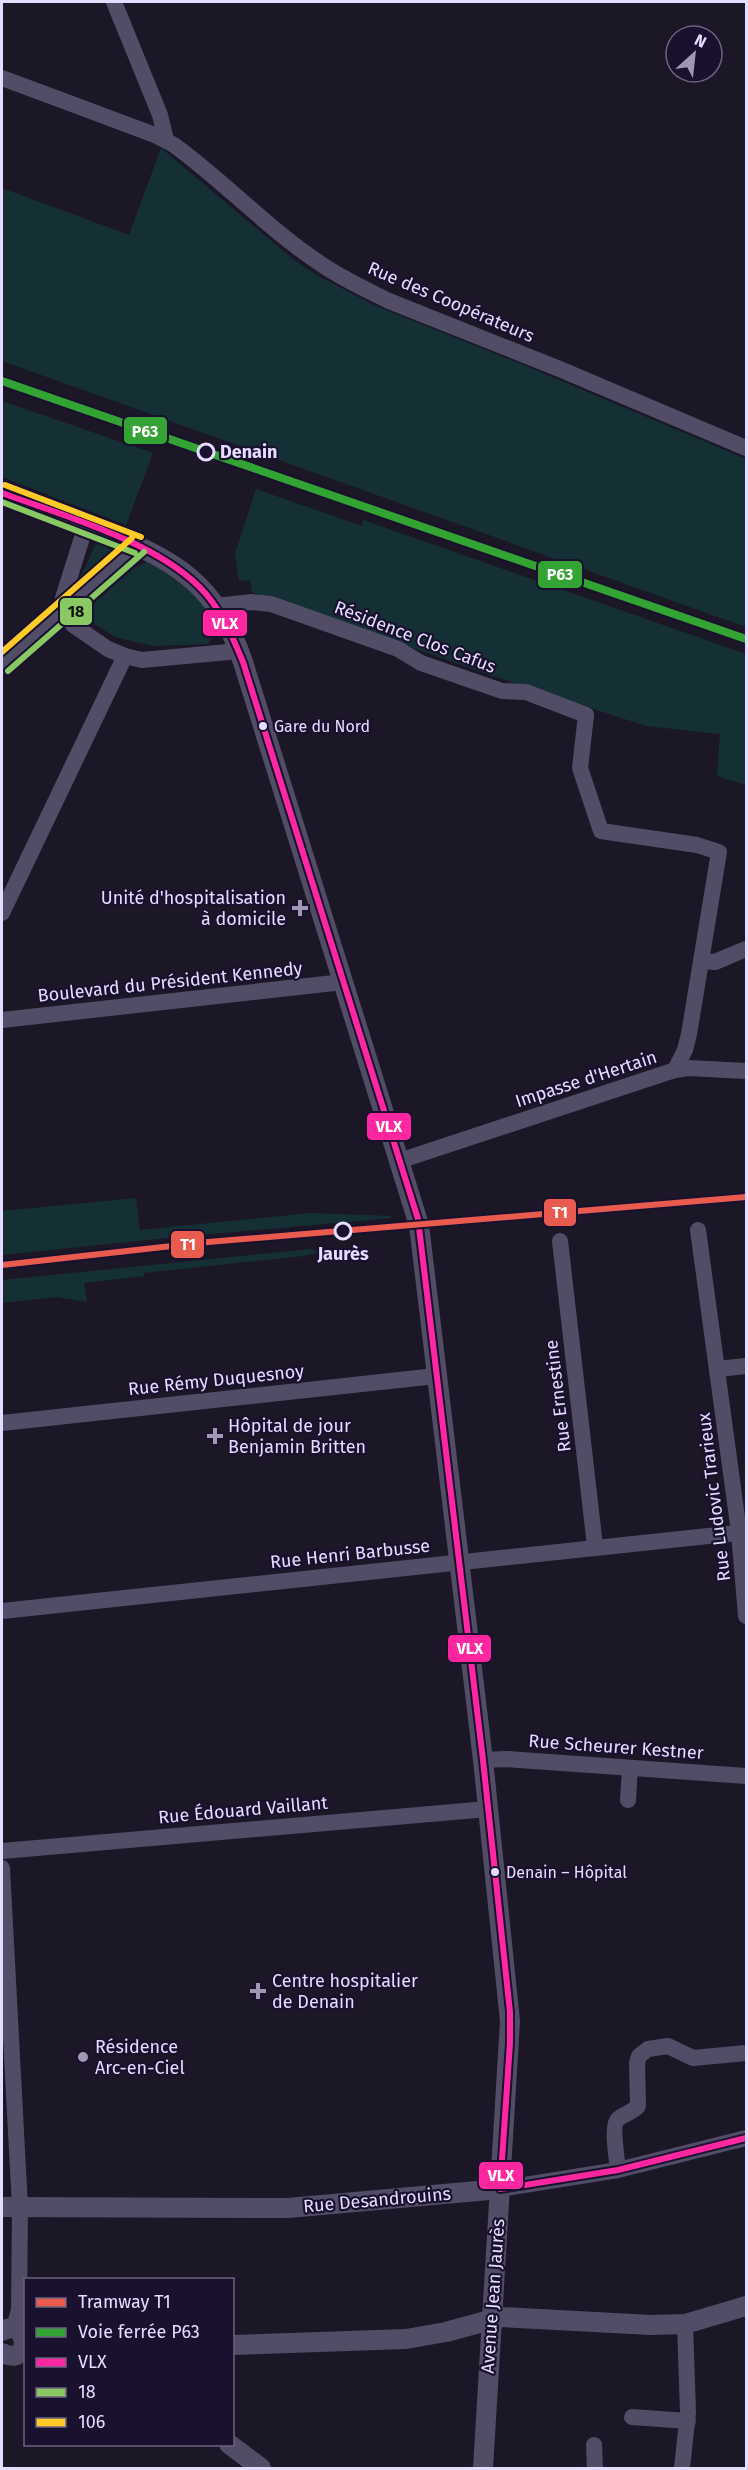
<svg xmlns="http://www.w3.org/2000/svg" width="748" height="2470" font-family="'Fira Sans',sans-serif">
<rect width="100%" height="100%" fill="#1c1727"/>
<!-- green -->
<g fill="#153035">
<polygon points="161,148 294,260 320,277 376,306 526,366 746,459 746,627 2,361 2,188 129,235"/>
<polygon points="2,401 153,453 126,525 2,477"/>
<polygon points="256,489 362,526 363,520 746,654 746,785 717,776 720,734 646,726 496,677 252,592 250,580 239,581 235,554"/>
<polygon points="96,544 117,550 86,580 81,576"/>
<path d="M151,560C179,578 202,598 218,627L208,644L153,646L115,637L91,622L89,616L90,607L134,568Z"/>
<polygon points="136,1198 140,1230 311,1213 391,1216 391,1218 177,1237 2,1255 2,1211"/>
<polygon points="312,1249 318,1252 304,1256 144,1273 144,1276 84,1283 87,1302 57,1297 2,1303 2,1280"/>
</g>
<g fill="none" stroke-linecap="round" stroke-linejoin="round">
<!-- minor -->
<g stroke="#514d67" stroke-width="16">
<polyline points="114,2 160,115 166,140"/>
<path d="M2,78L155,135L174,145C226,183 270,231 324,266C345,280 367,290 389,301L562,370L746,448"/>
<polyline points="86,525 63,598 64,611 73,625 108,649 125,656 142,660 239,651"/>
<polyline points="216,606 252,602 271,604 398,649 421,663 502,691 526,692 586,715 580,768 601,831 697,845 719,852 689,1034 685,1050 675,1070 399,1161"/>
<polyline points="2,913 125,656"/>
<polyline points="701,961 715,962 746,949"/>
<polyline points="2,1020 343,982"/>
<polyline points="675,1070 688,1068 746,1071"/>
<polyline points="698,1230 739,1532 746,1616"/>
<polyline points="560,1241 595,1546"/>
<polyline points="718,1369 746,1366"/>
<polyline points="2,1423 436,1376"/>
<polyline points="2,1611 746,1532"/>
<polyline points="483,1760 506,1759 746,1776"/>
<polyline points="628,1800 630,1768"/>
<polyline points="2,1851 488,1809"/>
<polyline points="2,1868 20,2207 19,2310 14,2328"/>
<path d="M618,2170C617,2159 611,2125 618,2119C625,2113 632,2113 638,2106L637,2063L639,2056L648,2049L668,2046L693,2058L746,2053"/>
<polyline points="500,2189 618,2170 746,2138"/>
<polyline points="632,2417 688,2421"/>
<polyline points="594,2445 595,2468"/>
<polyline points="682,2468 688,2412 685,2324"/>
</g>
<!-- tertiary -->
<g stroke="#514d67" stroke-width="20">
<path d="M2,493C34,505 68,517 100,530C174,560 216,582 243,662L419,1225L483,1760L510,2021L483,2468"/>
<polyline points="2,664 138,545"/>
<polyline points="2,2207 288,2208 500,2189"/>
<path d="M2,2331C30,2316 32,2368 2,2353"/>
<polyline points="232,2345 406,2339 446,2332 501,2317 651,2325 685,2324 746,2306"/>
<polyline points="229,2444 261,2468"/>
</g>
<defs>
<path id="bus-1" d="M2,493C64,516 162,543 206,594C223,614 233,638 243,662L418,1219L483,1760L510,2012V2043L500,2189L618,2170L746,2138"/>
<g id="bus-2">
<polyline points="2,502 135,553"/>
<polyline points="8,671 144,552"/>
</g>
<g id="bus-3">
<polyline points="5,485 141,537"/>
<polyline points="2,652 132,538"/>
</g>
</defs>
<!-- bus-1 casing -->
<use href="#bus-1" stroke="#19112d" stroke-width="10"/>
<!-- bus-2 casing -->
<use href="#bus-2" stroke="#19112d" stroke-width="10"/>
<!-- bus-3 casing -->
<use href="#bus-3" stroke="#19112d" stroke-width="10"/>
<!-- bus-1 -->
<use href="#bus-1" stroke="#ff26a2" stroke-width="6"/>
<!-- bus-2 -->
<use href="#bus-2" stroke="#8ac864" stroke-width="6"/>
<!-- bus-3 -->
<use href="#bus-3" stroke="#feca28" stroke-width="6"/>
<defs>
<polyline id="rail-1" points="2,381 746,639"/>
</defs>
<!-- rail-1 casing -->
<use href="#rail-1" stroke="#19112d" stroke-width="12"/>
<!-- rail-1 -->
<use href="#rail-1" stroke="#33a333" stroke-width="8"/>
<defs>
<polyline id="tram-1" points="2,1265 208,1242 746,1197"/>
</defs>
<!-- tram-1 casing -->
<use href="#tram-1" stroke="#19112d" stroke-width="10"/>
<!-- tram-1 -->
<use href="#tram-1" stroke="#e95b4f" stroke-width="6"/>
</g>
<!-- markers -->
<g fill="#19112d" stroke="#e5ddff" stroke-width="3">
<circle cx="206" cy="452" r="8"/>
<circle cx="343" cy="1231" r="8"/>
</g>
<g fill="#e5ddff" stroke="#19112d" stroke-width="2">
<circle cx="263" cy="726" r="5"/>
<circle cx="495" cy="1872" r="5"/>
</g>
<g fill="#9f98b3" stroke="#19112d" stroke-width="2">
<path d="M297 899h6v6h6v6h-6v6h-6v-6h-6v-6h6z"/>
<path d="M212 1427h6v6h6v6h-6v6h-6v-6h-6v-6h6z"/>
<path d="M255 1982h6v6h6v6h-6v6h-6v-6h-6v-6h6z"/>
<circle cx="83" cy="2057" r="6"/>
</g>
<g text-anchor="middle" stroke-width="4.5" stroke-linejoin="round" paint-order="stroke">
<!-- bus labels -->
<g font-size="16" fill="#e5ddff" stroke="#19112d" text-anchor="start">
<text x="274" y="732">Gare du Nord</text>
<text x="506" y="1878">Denain – Hôpital</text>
</g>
<!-- street labels -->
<g font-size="18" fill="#e5ddff" stroke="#19112d">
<text transform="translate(451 302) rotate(23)" y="6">Rue des Coopérateurs</text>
<text transform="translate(415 637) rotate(21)" y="6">Résidence Clos Cafus</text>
<text transform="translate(170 982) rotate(-6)" y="6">Boulevard du Président Kennedy</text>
<text transform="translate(586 1079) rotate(-18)" y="6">Impasse d'Hertain</text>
<text transform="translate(216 1380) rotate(-6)" y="6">Rue Rémy Duquesnoy</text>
<text transform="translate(558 1396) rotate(-97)" y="6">Rue Ernestine</text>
<text transform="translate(714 1497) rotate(-97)" y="6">Rue Ludovic Trarieux</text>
<text transform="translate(350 1554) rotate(-6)" y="6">Rue Henri Barbusse</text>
<text transform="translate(616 1747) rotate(4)" y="6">Rue Scheurer Kestner</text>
<text transform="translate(243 1810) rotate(-5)" y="6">Rue Édouard Vaillant</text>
<text transform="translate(377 2200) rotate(-5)" y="6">Rue Desandrouins</text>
<text transform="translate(493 2296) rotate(-86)" y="6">Avenue Jean Jaurès</text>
</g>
<!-- stop labels -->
<g font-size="18" font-weight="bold" fill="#e5ddff" stroke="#19112d" text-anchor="start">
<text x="220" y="458">Denain</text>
<text x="343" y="1260" text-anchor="middle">Jaurès</text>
</g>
<!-- poi labels -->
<g font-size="18" fill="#e5ddff" stroke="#19112d" text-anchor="start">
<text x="286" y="904" text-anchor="end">Unité d'hospitalisation<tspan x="286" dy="21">à domicile</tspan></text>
<text x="228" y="1432">Hôpital de jour<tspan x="228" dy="21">Benjamin Britten</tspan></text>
<text x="272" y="1987">Centre hospitalier<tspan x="272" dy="21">de Denain</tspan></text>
<text x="95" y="2053">Résidence<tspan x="95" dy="21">Arc-en-Ciel</tspan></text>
</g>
</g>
<g stroke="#19112d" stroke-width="2">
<rect x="123" y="416" width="45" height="29" rx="6" fill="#33a333"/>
<rect x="537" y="560" width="46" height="29" rx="6" fill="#33a333"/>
<rect x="59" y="597" width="34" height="29" rx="6" fill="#8ac864"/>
<rect x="202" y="609" width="46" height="28" rx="6" fill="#ff26a2"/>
<rect x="366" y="1112" width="46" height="29" rx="6" fill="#ff26a2"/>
<rect x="543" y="1198" width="34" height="29" rx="6" fill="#e95b4f"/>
<rect x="170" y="1230" width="35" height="29" rx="6" fill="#e95b4f"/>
<rect x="447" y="1634" width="45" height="29" rx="6" fill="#ff26a2"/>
<rect x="478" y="2161" width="46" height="29" rx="6" fill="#ff26a2"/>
</g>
<g font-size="16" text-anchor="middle" font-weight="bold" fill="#fff">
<text x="145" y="437">P63</text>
<text x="560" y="580">P63</text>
<text x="225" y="629">VLX</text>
<text x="389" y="1132">VLX</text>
<text x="560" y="1218">T1</text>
<text x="188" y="1250">T1</text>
<text x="470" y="1654">VLX</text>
<text x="501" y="2181">VLX</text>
</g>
<g font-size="16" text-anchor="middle" font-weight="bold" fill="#111">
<text x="76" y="617">18</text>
</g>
<!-- border -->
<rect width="748" height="2470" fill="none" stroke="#e5ddff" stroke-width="6"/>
<!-- legend -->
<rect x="24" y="2278" width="210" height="168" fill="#19112d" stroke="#6b6381" stroke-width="1.5"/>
<rect x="36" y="2298" width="30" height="9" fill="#e95b4f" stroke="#6b6381" stroke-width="1.5"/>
<text x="78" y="2308" font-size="18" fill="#e5ddff">Tramway T1</text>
<rect x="36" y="2328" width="30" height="9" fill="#33a333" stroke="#6b6381" stroke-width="1.5"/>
<text x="78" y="2338" font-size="18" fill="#e5ddff">Voie ferrée P63</text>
<rect x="36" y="2358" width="30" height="9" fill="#ff26a2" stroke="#6b6381" stroke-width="1.5"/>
<text x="78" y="2368" font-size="18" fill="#e5ddff">VLX</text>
<rect x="36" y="2388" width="30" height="9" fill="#8ac864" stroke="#6b6381" stroke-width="1.5"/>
<text x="78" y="2398" font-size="18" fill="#e5ddff">18</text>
<rect x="36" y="2418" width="30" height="9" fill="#feca28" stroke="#6b6381" stroke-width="1.5"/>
<text x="78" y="2428" font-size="18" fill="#e5ddff">106</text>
<!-- north arrow -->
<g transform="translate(694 54) rotate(27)"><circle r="28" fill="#19112d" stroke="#6b6381" stroke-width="1.5"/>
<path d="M0-4.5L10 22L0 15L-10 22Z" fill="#9f98b3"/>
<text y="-9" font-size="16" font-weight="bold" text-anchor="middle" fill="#e5ddff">N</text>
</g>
</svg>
